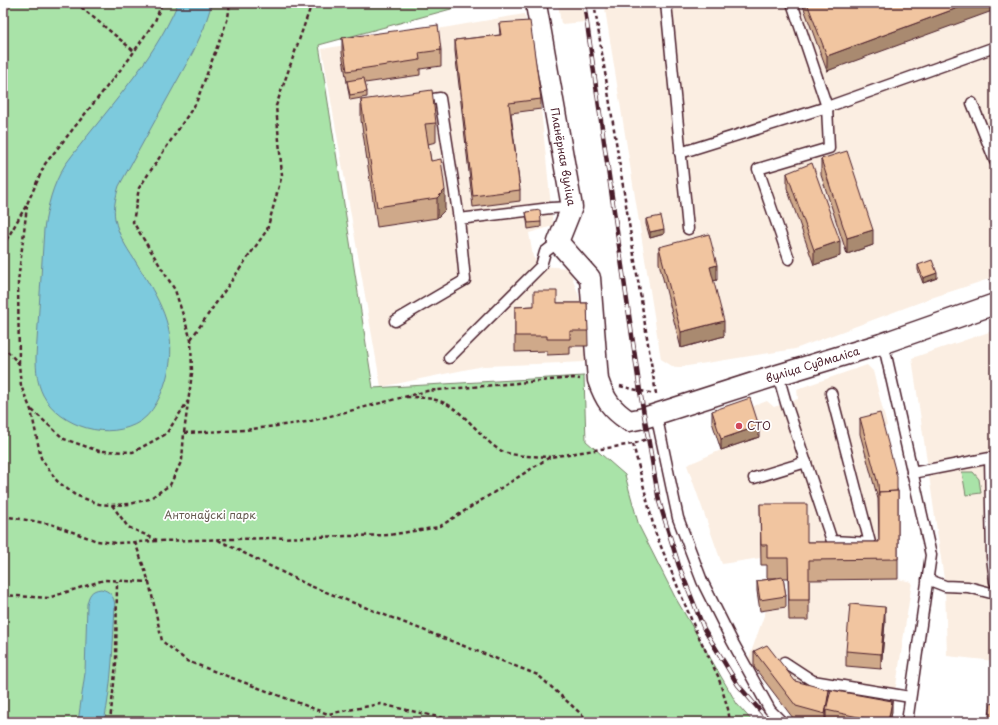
<svg xmlns="http://www.w3.org/2000/svg" width="998" height="725" font-family="'Playpen Sans',sans-serif">
<rect width="100%" height="100%" fill="#fff"/>
<filter id="ink" filterUnits="userSpaceOnUse"><feTurbulence type="fractalNoise" baseFrequency=".025" numOctaves="2"/><feDisplacementMap in="SourceGraphic" scale="8" xChannelSelector="R" yChannelSelector="G"/><feConvolveMatrix kernelMatrix="1 2 1 2 8 2 1 2 1" color-interpolation-filters="sRGB"/></filter>
<g filter="url(#ink)">
<!-- built -->
<g fill="#fbeee2">
<polygon points="558,3 584,3 586,22 561,24"/>
<polygon points="604,3 995,3 995,277 934,297 795,349 675,368 661,359"/>
<polygon points="524,14 530,32 541,109 553,226 529,233 533,257 541,266 569,268 585,314 587,362 483,366 381,387 322,49"/>
<polygon points="995,330 995,661 947,656 945,586 912,358"/>
<polygon points="867,365 873,371 887,426 881,428 898,511 898,579 912,582 892,712 890,722 834,722 827,720 826,722 797,722 748,661 766,610 789,606 788,578 767,578 767,565 761,565 760,558 722,564 687,465 721,450 712,422 767,401 774,407 798,399 797,389"/>
</g>
<!-- green -->
<g fill="#a9e3a8" stroke="#7a816a">
<polygon points="3,3 473,3 319,45 373,388 584,376 586,441 625,475 639,526 675,597 737,704 753,722 3,722"/>
<polygon points="962,472 973,472 979,479 981,493 966,495"/>
</g>
<!-- water -->
<g fill="#7dcadd" stroke="#698696">
<path d="M178,3H212L204,28L193,52L119,186C116,196 113,208 115,219C118,234 126,247 134,259C154,292 175,321 170,362C167,382 158,409 141,421C109,442 60,427 43,395C37,383 36,370 36,357L44,229C48,205 52,186 65,165C104,112 152,64 178,3Z"/>
<path d="M101,589C110,591 114,596 115,606C113,644 112,684 104,722H78L85,673L87,604C89,595 91,590 101,589Z"/>
</g>
<g fill="none" stroke-linecap="round" stroke-linejoin="round">
<defs>
<g id="lane">
<polyline points="666,3 688,229"/>
<polyline points="792,3 827,107 995,47"/>
<polyline points="420,101 440,98 459,219 551,208 572,207"/>
<polyline points="972,103 995,161"/>
<polyline points="680,153 827,107 829,148 758,169 789,259"/>
<polyline points="395,321 465,280 459,219"/>
<polyline points="881,344 886,355 931,555 907,722"/>
<polyline points="449,358 541,266 545,252 558,242"/>
<polyline points="778,375 786,403 832,541 870,543 831,393"/>
<polyline points="656,414 678,518 702,581 732,641 770,710 782,722"/>
<polyline points="995,458 990,458 992,557 995,582"/>
<polyline points="912,473 990,458"/>
<polyline points="754,478 806,462"/>
<polyline points="927,579 945,586 968,587 995,594"/>
<polyline points="784,662 813,681 910,697"/>
</g>
<g id="street">
<path id="s1" d="M537,10L572,207L558,242L590,278L598,380C605,400 611,409 629,421L644,418L778,375L881,344L995,304"/>
</g>
</defs>
<!-- lane casing -->
<use href="#lane" stroke="#4a1f2b" stroke-width="13"/>
<!-- street casing -->
<use href="#street" stroke="#4a1f2b" stroke-width="23"/>
<!-- path -->
<g stroke="#4a1f2b" stroke-width="2.5" stroke-dasharray="4 3" stroke-linecap="butt">
<polyline points="76,3 134,51"/>
<polyline points="594,3 656,394"/>
<polyline points="3,246 27,204 45,164 129,59 155,21 162,3"/>
<polyline points="191,339 267,230 282,175 276,106 312,3"/>
<polyline points="3,346 19,364 21,386 31,410 41,458 57,481 75,495 99,504 112,505 130,504 149,499 170,485 182,460 184,433 192,373 191,340 175,290 133,222 139,188 196,103 228,18 230,3"/>
<polyline points="19,363 18,282 27,206"/>
<polyline points="620,386 654,394"/>
<path d="M406,397C446,397 454,406 480,433C487,440 494,448 504,452C518,457 535,456 550,457"/>
<polyline points="32,410 64,439 99,451 133,452 166,434 188,401"/>
<polyline points="184,433 245,430 307,422 427,391 573,378 580,379"/>
<polyline points="633,444 655,532 696,631 718,676 728,709 730,722"/>
<polyline points="112,505 128,527 157,540"/>
<polyline points="3,516 51,524 97,541 117,543 157,541 389,535 439,527 550,457 633,444 647,439"/>
<polyline points="218,540 308,585 538,675 590,722"/>
<polyline points="135,542 149,582 162,641 187,661 328,714 380,704 461,722"/>
<polyline points="3,595 48,598 104,580 149,582"/>
<polyline points="110,722 116,663 117,581"/>
</g>
<!-- lane -->
<use href="#lane" stroke="#fff" stroke-width="10"/>
<!-- street -->
<use href="#street" stroke="#fff" stroke-width="20"/>
<defs>
<polyline id="rail" points="584,3 640,391 659,501 679,566 704,629 738,685 770,722"/>
</defs>
<!-- rail casing -->
<use href="#rail" stroke="#4a1f2b" stroke-width="4.5"/>
<!-- rail -->
<use href="#rail" stroke="#fff" stroke-width="3" stroke-dasharray="9" stroke-linecap="butt"/>
</g>
<!-- wall -->
<g fill="#cfa98a" stroke="#4a1f2b">
<polygon points="802,3 995,3 827,71"/>
<polygon points="499,23 541,99 541,109 511,113 520,190 520,201 473,207 455,51 455,40 500,35"/>
<polygon points="342,38 441,50 441,66 420,69 420,75 365,83 367,92 367,97 350,100 342,53"/>
<polygon points="361,100 436,123 436,142 428,144 431,161 445,210 437,218 377,227 361,120"/>
<polygon points="821,159 873,245 847,254 821,175"/>
<polygon points="787,173 840,256 814,265 787,188"/>
<polygon points="526,212 541,222 541,227 528,229"/>
<polygon points="646,219 664,234 650,238 646,224"/>
<polygon points="659,247 717,280 713,281 724,336 681,348 659,263"/>
<polygon points="918,265 937,278 923,283 918,270"/>
<polygon points="557,303 587,303 588,346 570,346 570,354 547,355 547,351 515,352 515,307 534,306"/>
<polygon points="712,411 759,437 721,450 712,422"/>
<polygon points="860,418 898,491 898,579 809,580 809,620 789,620 788,578 783,578 786,596 786,607 760,611 757,591 757,581 777,578 767,578 767,565 761,565 760,504 807,542 879,542 878,499 860,434"/>
<polygon points="885,622 881,669 846,666 846,651"/>
<polygon points="754,651 795,681 829,695 892,712 890,722 834,722 826,720 826,722 796,722 754,667"/>
</g>
<!-- shaded-wall -->
<g fill="#a98a70" stroke="#4a1f2b">
<polygon points="971,3 995,3 995,10 827,71 827,56"/>
<polygon points="445,190 445,210 437,218 437,198"/>
<polygon points="664,229 664,234 650,238 650,232"/>
<polygon points="873,230 873,245 847,254 847,238"/>
<polygon points="840,241 840,256 814,265 814,250"/>
<polygon points="717,265 717,280 710,282 710,267"/>
<polygon points="937,273 937,278 923,283 923,278"/>
<polygon points="724,321 724,336 681,348 681,332"/>
<polygon points="759,426 759,437 721,450 721,439"/>
<polygon points="885,607 885,622 881,669 881,654"/>
<polygon points="829,690 829,705 826,710 826,722 825,722 825,714"/>
<polygon points="892,701 892,712 890,722 888,722"/>
</g>
<!-- building -->
<g fill="#f1c5a0" stroke="#4a1f2b">
<polygon points="807,3 971,3 827,56"/>
<polygon points="530,21 541,99 509,103 520,190 473,196 455,40 501,35 499,23"/>
<polygon points="438,25 441,50 419,53 420,60 347,71 342,38"/>
<polygon points="364,78 367,92 350,95 347,81"/>
<polygon points="432,90 436,123 425,124 431,161 441,159 445,190 437,198 377,207 361,100"/>
<polygon points="847,151 873,230 847,238 821,159"/>
<polygon points="812,163 840,241 814,250 787,173"/>
<polygon points="540,210 541,222 528,223 526,212"/>
<polygon points="661,216 664,229 650,232 646,219"/>
<polygon points="709,234 717,265 710,267 724,321 681,332 659,247"/>
<polygon points="932,260 937,273 923,278 918,265"/>
<polygon points="534,291 557,291 557,303 587,303 588,331 570,331 570,339 547,339 547,336 515,336 515,307 534,306"/>
<polygon points="750,398 759,426 721,439 712,411"/>
<polygon points="880,413 897,477 897,491 879,492 879,496 878,484 860,418"/>
<polygon points="898,491 898,559 809,560 809,600 789,600 788,558 767,558 767,545 761,545 760,504 807,504 807,542 879,542 879,492"/>
<polygon points="783,577 786,596 760,600 757,581"/>
<polygon points="850,604 885,607 881,654 846,651"/>
<polygon points="767,645 795,681 829,690 825,714 796,706 754,651"/>
<polygon points="831,690 892,701 888,722 881,722 826,710"/>
<polygon points="991,703 995,704 995,722 988,722"/>
</g>
</g>
<!-- markers -->
<circle fill="#d1495b" stroke="#fff" stroke-width="1.5" cx="739" cy="426" r="4"/>
<g text-anchor="middle" stroke-width="3.5" stroke-linejoin="round" paint-order="stroke">
<!-- street labels -->
<g font-size="11" fill="#4a1f2b" stroke="#fff">
<text dy="4" stroke="none"><textPath href="#s1" startOffset="149">Планёрная вуліца</textPath></text>
<text dy="4" stroke="none"><textPath href="#s1" startOffset="633">вуліца Судмаліса</textPath></text>
</g>
<!-- poi labels -->
<g font-size="11" fill="#4a1f2b" stroke="#fff" text-anchor="start">
<text x="747" y="430">СТО</text>
</g>
<!-- park labels -->
<g font-size="11" fill="#665a50" stroke="#fff">
<text x="210" y="519">Антонаўскі парк</text>
</g>
</g>
<!-- margin -->
<rect width="998" height="725" fill="none" stroke="#fff" stroke-width="16"/>
<rect x="8" y="8" width="982" height="709" fill="none" stroke="#4a1f2b" stroke-width="1.5" filter="url(#ink)"/>
</svg>
